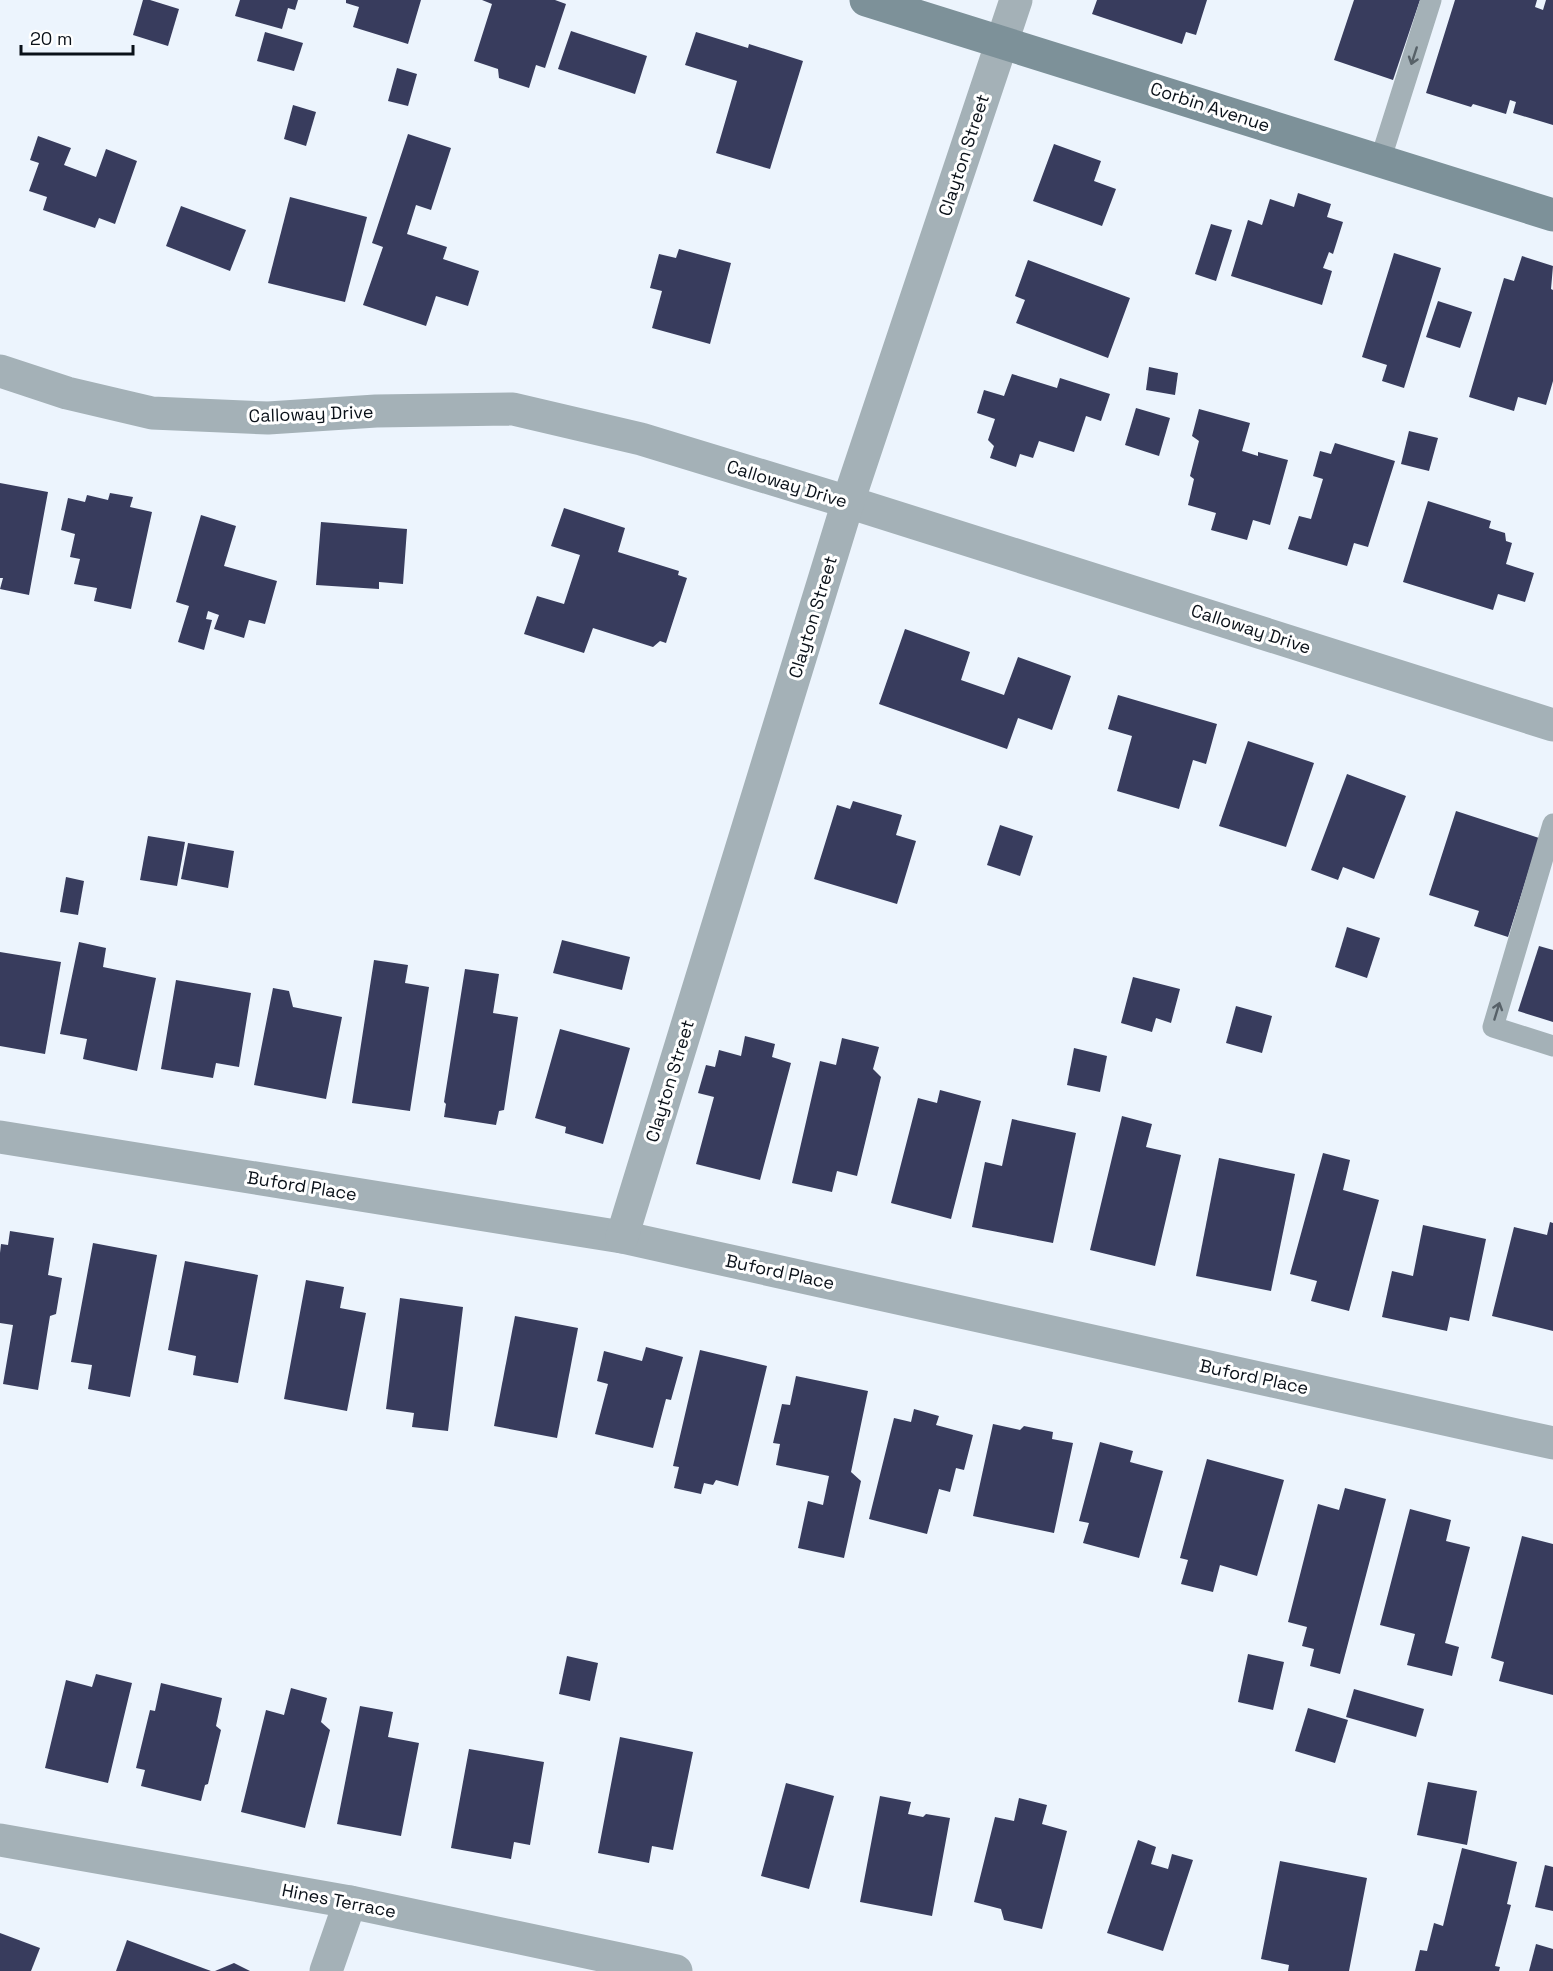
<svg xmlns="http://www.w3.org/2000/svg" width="1553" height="1971" font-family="'Space Grotesk',sans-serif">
<rect width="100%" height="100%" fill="#ecf4fd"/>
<!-- building -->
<g fill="#383c5d">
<polygon points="143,0 150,0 179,9 168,46 133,35"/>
<polygon points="240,0 298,0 295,10 288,8 282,29 235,16"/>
<polygon points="346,0 421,0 408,44 353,27 359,7 346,3"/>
<polygon points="482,0 555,0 566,4 545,68 536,65 529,88 499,78 498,69 474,61 492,4"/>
<polygon points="1097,0 1207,0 1196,35 1186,32 1182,44 1092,14"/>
<polygon points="1354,0 1420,0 1393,80 1334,60"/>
<polygon points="1455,0 1537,0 1535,7 1543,10 1546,0 1553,0 1553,125 1513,113 1516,102 1510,100 1506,114 1473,104 1471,107 1426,93"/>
<polygon points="571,31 647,56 635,94 558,69"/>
<polygon points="265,32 303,43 294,71 257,61"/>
<polygon points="696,32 748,48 749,44 803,61 770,169 716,153 737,81 685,65"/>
<polygon points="397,68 417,74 408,106 388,101"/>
<polygon points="293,105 316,112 306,146 284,139"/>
<polygon points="408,134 451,148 431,210 416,205 407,234 447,247 443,259 479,271 468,306 436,296 426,326 363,305 383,247 372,243"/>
<polygon points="38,136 71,148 64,165 96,177 106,149 137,161 115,224 99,218 95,228 43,210 47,197 29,191 39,163 30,160"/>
<polygon points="1054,144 1101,161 1094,181 1116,189 1102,226 1033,201"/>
<polygon points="1298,193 1331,204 1327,217 1343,222 1333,254 1329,252 1323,268 1332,271 1322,305 1231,276 1248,220 1262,225 1270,199 1294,207"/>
<polygon points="290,197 367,217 345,302 268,283"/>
<polygon points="181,206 246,230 230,271 166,246"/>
<polygon points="1211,224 1232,230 1216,281 1195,274"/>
<polygon points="679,249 731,263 710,344 652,328 662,291 650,288 659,254 676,258"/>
<polygon points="1394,253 1441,268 1404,388 1382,381 1387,365 1362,357"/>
<polygon points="1522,256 1553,266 1551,289 1553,290 1553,381 1546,405 1518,397 1514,411 1469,397 1504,278 1514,281"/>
<polygon points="1028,260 1130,298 1108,358 1016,323 1025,300 1015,296"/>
<polygon points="1438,301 1472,312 1460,348 1426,337"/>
<polygon points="1149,367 1178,373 1175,395 1146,390"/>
<polygon points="1012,374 1057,388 1060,378 1110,394 1101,421 1086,416 1074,452 1039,441 1033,458 1020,454 1016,467 990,458 994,446 988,440 995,419 977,413 984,390 1004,396"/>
<polygon points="1136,408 1170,418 1159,456 1125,445"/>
<polygon points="1199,409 1250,423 1242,451 1258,456 1258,452 1288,460 1270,525 1253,520 1247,540 1211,530 1216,513 1188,505 1194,479 1190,476 1199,441 1192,436"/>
<polygon points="1409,431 1438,438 1429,471 1401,464"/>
<polygon points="1335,443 1395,461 1368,547 1354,543 1347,566 1288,549 1299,516 1311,519 1323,479 1313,476 1320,451 1331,454"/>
<polygon points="0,483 48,492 29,595 0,589 3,578 0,578"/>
<polygon points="110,493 133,497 130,507 152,512 131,609 94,601 97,588 74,584 80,559 70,557 75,534 61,530 68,498 85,502 87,495 108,500"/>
<polygon points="1428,501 1491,521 1489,528 1505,533 1506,541 1512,543 1506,564 1534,573 1525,602 1498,594 1493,610 1403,582"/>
<polygon points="564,508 625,528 618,552 679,571 678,575 687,578 666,643 660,641 653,647 593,628 584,653 524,634 537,596 564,604 580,555 551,546"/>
<polygon points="201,515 236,526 224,566 277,581 265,624 249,620 244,638 214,629 219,615 208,611 206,619 212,620 204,650 178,642 189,606 176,602"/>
<polygon points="321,522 407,529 403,584 379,582 379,589 316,585"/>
<polygon points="905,629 970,652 961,680 1004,695 1018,657 1071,676 1052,730 1018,718 1007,749 879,704"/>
<polygon points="1118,695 1217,724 1206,764 1193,760 1179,809 1117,791 1132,736 1108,729"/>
<polygon points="1248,741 1314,763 1286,847 1219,826"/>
<polygon points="1347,774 1406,796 1374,879 1343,867 1338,880 1311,870"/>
<polygon points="853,801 902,815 896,835 916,841 897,904 814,879 837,805 850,809"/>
<polygon points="1456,811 1539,838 1508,937 1474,926 1479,911 1429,895"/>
<polygon points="1000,825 1033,836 1020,876 987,865"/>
<polygon points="148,836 185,842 177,886 140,880"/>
<polygon points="188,843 234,851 228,888 181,879"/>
<polygon points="66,877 84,881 78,915 60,912"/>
<polygon points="1347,927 1380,938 1367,978 1335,967"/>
<polygon points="562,940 630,957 622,990 553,973"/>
<polygon points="79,942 106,948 103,967 156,978 137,1071 83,1059 87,1039 60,1034"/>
<polygon points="1539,946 1553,950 1553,1022 1518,1011"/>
<polygon points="0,952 61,962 45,1054 0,1046"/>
<polygon points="374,960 408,965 405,983 429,987 410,1111 352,1103"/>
<polygon points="465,969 499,974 493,1013 518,1017 504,1110 499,1111 496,1125 444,1117 446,1104 444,1102"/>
<polygon points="1133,977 1180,989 1171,1023 1156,1018 1152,1032 1121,1023"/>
<polygon points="176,980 251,993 239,1067 216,1063 213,1078 161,1069"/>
<polygon points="273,988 289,991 293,1007 342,1017 326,1099 254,1085"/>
<polygon points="1236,1006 1272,1016 1262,1053 1226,1043"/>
<polygon points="560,1029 630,1048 603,1144 565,1133 566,1127 535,1118"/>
<polygon points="745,1036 775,1044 772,1057 791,1063 760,1180 696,1164 714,1097 698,1093 706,1065 715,1067 719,1050 741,1056"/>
<polygon points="842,1038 879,1047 873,1069 881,1077 857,1176 837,1171 832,1192 792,1183 820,1061 836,1065"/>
<polygon points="1074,1048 1107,1056 1100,1092 1067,1085"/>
<polygon points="940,1090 981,1101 951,1219 891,1203 918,1098 937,1103"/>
<polygon points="1122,1116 1152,1124 1146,1147 1181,1155 1155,1266 1090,1250"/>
<polygon points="1012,1119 1076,1133 1053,1243 972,1227 985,1162 1002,1166"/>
<polygon points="1323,1153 1350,1160 1343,1190 1379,1200 1349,1311 1311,1301 1317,1281 1290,1274"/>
<polygon points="1219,1158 1295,1174 1271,1291 1196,1276"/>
<polygon points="1550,1222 1553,1223 1553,1331 1492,1316 1514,1227 1547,1235"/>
<polygon points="1423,1225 1486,1239 1469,1321 1450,1317 1447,1331 1382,1317 1392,1271 1413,1276"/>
<polygon points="10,1231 54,1238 48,1275 62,1278 56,1314 50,1316 38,1390 3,1384 13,1325 0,1323 0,1253 1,1244 8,1245"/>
<polygon points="93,1243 157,1255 130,1397 88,1389 92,1365 71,1362"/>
<polygon points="185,1261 258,1275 238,1383 193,1375 196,1356 168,1350"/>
<polygon points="306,1280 344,1287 340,1308 366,1313 347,1411 284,1399"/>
<polygon points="400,1298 463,1307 448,1431 412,1427 414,1413 386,1409"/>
<polygon points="515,1316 578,1328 557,1438 494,1426"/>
<polygon points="646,1347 683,1357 671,1400 666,1399 653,1448 595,1434 608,1384 597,1381 604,1351 642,1361"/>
<polygon points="700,1350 767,1366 738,1486 716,1480 713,1485 704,1483 701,1494 674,1488 679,1467 673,1466"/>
<polygon points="796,1376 868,1391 851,1472 861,1481 844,1558 798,1548 808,1501 823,1505 829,1476 776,1465 780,1444 773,1443 782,1404 790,1405"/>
<polygon points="914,1409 939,1416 936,1425 973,1435 964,1470 956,1468 950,1492 939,1489 927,1534 869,1519 894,1418 911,1422"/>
<polygon points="993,1424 1020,1430 1024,1426 1053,1432 1052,1439 1073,1443 1054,1533 973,1516"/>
<polygon points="1100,1442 1133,1451 1130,1462 1163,1471 1139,1558 1083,1543 1089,1523 1079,1521"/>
<polygon points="1207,1459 1284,1480 1257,1576 1220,1565 1213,1592 1181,1584 1188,1560 1180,1558"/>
<polygon points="1345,1488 1386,1499 1340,1674 1310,1666 1314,1649 1302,1646 1307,1627 1288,1622 1318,1504 1339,1510"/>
<polygon points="1410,1509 1451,1520 1446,1541 1470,1547 1445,1643 1459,1647 1452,1676 1407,1665 1415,1634 1380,1625"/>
<polygon points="1522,1536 1553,1544 1553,1695 1499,1681 1504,1662 1491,1658"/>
<polygon points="1248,1654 1284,1662 1273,1710 1238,1702"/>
<polygon points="567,1656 598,1663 590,1701 559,1694"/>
<polygon points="96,1674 132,1683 108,1783 45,1768 66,1680 92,1687"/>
<polygon points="161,1683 222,1698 216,1726 221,1730 208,1784 205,1785 201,1801 141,1786 145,1770 136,1768 150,1710 155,1711"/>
<polygon points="291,1688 327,1698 321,1722 330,1730 305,1828 241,1812 266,1710 284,1715"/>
<polygon points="1354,1689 1424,1709 1416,1737 1346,1717"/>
<polygon points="360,1706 393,1712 388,1737 419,1743 401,1836 337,1824"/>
<polygon points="1308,1708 1348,1720 1335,1763 1295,1751"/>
<polygon points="620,1737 693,1752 673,1850 652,1846 649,1863 598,1853"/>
<polygon points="469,1749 544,1762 530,1845 514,1842 511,1859 451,1848"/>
<polygon points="1428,1782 1477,1791 1467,1845 1417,1835"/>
<polygon points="786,1783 834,1796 809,1889 761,1876"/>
<polygon points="880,1796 911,1802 908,1814 923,1817 926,1814 950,1818 932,1916 860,1902"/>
<polygon points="1019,1798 1047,1805 1042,1824 1067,1831 1042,1929 1004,1920 1001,1909 974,1902 995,1817 1014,1821"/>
<polygon points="1138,1840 1156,1847 1151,1864 1168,1869 1172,1854 1193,1860 1163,1951 1107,1933"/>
<polygon points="1462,1848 1517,1862 1507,1904 1511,1905 1495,1966 1500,1967 1499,1971 1415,1971 1420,1950 1427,1951 1434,1923 1443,1926"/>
<polygon points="1280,1861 1367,1878 1349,1971 1288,1971 1289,1965 1261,1959"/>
<polygon points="1545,1865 1553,1867 1553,1911 1535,1907"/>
<polygon points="0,1933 40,1948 31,1971 0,1971"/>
<polygon points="127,1940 211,1971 116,1971"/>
<polygon points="1536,1944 1553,1949 1553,1971 1529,1971"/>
<polygon points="234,1963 250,1971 215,1971"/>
</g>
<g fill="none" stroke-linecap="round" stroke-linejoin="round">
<!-- lane -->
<g stroke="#a4b1b7" stroke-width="21">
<polyline points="1380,161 1431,0"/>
<polyline points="1553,824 1493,1027 1553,1046"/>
</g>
<!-- street -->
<g stroke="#a4b1b7" stroke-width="33">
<polyline points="0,371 67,393 152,413 268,418 376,411 513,409 641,439 848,502 1553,725"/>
<polyline points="0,1137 622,1237 1553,1443"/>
<polyline points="622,1237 848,502 1016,0"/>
<polyline points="0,1840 350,1902 676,1971"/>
<polyline points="326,1971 350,1902"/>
</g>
<!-- secondary -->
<polyline stroke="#7d9199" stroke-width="33" points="866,0 1553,215"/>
</g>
<!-- one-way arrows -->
<defs><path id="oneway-shaft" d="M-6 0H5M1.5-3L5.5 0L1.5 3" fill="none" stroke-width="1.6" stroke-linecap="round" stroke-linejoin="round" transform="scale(1.5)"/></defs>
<g stroke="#576168">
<use href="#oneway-shaft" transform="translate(1414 56) rotate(108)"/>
<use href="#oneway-shaft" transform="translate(1497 1011) rotate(-73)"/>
</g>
<g text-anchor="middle" stroke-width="6" stroke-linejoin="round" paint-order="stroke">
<!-- street labels -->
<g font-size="18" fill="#0a1119" stroke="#fff">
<text transform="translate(1210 107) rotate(18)" y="6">Corbin Avenue</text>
<text transform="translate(964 155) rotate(-72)" y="6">Clayton Street</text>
<text transform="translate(311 414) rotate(-2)" y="6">Calloway Drive</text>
<text transform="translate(787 484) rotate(17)" y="6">Calloway Drive</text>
<text transform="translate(813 617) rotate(-73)" y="6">Clayton Street</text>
<text transform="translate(1251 629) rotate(18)" y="6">Calloway Drive</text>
<text transform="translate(670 1081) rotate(-73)" y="6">Clayton Street</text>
<text transform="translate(302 1186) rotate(9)" y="6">Buford Place</text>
<text transform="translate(780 1272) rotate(12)" y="6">Buford Place</text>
<text transform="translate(1254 1377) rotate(12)" y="6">Buford Place</text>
<text transform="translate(339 1901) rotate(11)" y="6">Hines Terrace</text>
</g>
</g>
<!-- scale -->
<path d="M21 45v9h112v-9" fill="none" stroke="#0a1119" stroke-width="3"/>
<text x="30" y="45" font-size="18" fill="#0a1119" stroke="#ffffff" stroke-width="4.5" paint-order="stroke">20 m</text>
</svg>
